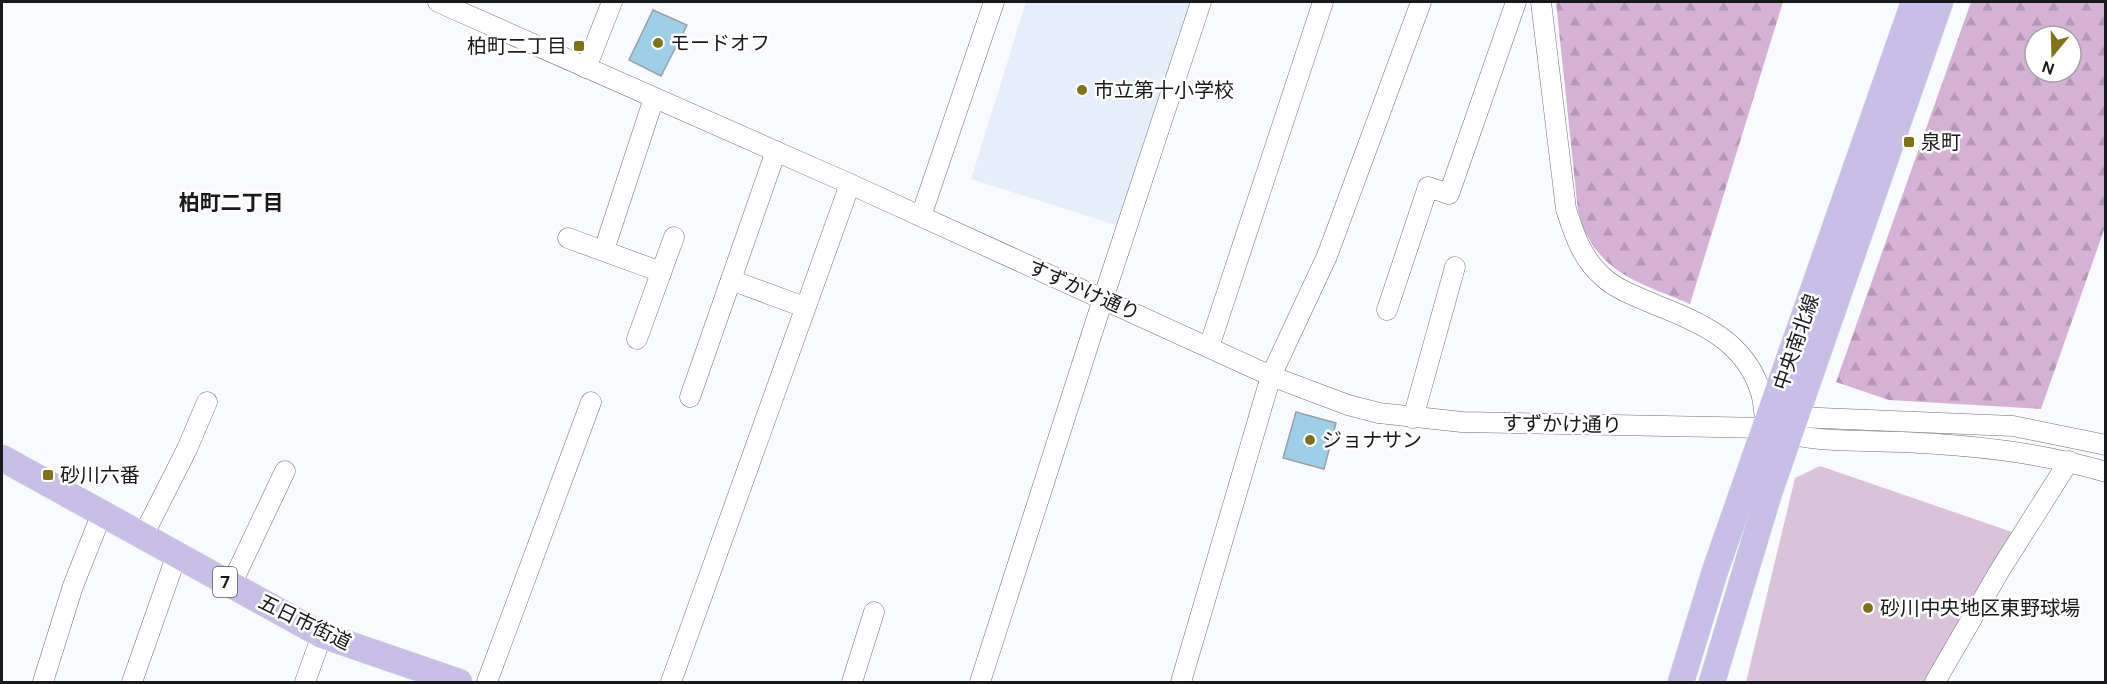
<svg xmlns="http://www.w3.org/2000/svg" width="2107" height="684" font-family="'DM Sans','Noto Sans JP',sans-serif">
<defs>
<pattern id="forest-firs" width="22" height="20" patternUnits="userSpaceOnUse" patternTransform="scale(1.5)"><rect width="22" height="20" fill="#d4b1d5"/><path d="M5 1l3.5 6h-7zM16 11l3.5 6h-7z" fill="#b598b6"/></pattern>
</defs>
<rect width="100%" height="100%" fill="#f8fafe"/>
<!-- built -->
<polygon fill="#e6eefc" points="1026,2 1195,2 1119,226 971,179"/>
<!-- green -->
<polygon fill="#dac3da" points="1820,466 2015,533 1930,682 1746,682 1795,478"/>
<!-- forest -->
<g fill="url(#forest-firs)" fill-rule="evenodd">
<path d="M1556,2H1783L1690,304C1651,287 1609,277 1588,237C1583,229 1581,219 1578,211Z"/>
<path d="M1971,2H2105V227L2041,409L1889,400L1836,382ZM2035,36H2071V72H2035Z"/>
</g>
<!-- building -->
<g fill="#9dd0e8" stroke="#99a0a4" stroke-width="1.5">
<polygon points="653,10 687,25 661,76 629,60"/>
<polygon points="1296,412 1336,423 1324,469 1283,458"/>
</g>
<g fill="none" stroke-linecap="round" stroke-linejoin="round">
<defs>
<g id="minor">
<path d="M438,2L850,184L1271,376L1348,405L1379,413L1462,422L1766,428C1809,443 1856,440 1902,442C1971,445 2039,452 2106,472"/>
<path d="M1541,2L1566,209C1574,234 1582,259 1603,277C1617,290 1638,297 1656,305C1702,323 1746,342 1761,393C1764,403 1764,415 1766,425"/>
<polyline points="586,68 612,2"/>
<polyline points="921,216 994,2"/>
<polyline points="568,238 661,272"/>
<polyline points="604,250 654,98"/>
<polyline points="731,280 804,307"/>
<polyline points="1387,310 1428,187 1449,194 1516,2"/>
<polyline points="637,339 674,237"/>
<polyline points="1209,347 1323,2"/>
<polyline points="690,397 776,151"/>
<polyline points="1413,418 1455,267"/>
<polyline points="1783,422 1796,417 2013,426 2106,445"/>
<polyline points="143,536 187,449 207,402"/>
<polyline points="231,585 285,471"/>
<polyline points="43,682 73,586 102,513"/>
<polyline points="132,682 177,554"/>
<polyline points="305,682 322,635"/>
<polyline points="487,682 591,402"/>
<polyline points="671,682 850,184"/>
<polyline points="852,682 874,612"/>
<polyline points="980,682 1103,299 1201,2"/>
<polyline points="1181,682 1271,376 1327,256 1421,2"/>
<polyline points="1935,682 2000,570 2069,461"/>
</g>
<g id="major">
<polyline points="2,458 322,635 459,682"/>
<polyline points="1681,682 1715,571 1914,2"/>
<polyline points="1712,682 1769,493 1940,2"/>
</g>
</defs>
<!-- minor casing -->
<use href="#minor" stroke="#6c6f76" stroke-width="21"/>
<!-- major casing -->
<use href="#major" stroke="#d5d6d6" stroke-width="27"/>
<!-- minor -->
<use href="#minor" stroke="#fff" stroke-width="20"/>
<!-- major -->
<use href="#major" stroke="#c8bfe8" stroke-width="26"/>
</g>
<!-- markers -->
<g fill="#7f7315" stroke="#fff" stroke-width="2">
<circle cx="658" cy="43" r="6"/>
<rect x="573" y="40" width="12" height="12" rx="3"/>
<circle cx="1082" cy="90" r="6"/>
<rect x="1903" y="136" width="12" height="12" rx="3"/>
<circle cx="1310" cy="440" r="6"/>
<rect x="42" y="469" width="12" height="12" rx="3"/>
<circle cx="1868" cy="608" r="6"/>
</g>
<g text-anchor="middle" stroke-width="5" stroke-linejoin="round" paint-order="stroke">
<!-- shield labels -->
<rect fill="#fff" stroke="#5d5e5f" stroke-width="1.5" x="213" y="567" width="24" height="30" rx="4.5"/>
<g font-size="18" font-weight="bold" fill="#17191b">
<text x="225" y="588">7</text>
</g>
<!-- poi labels -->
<g font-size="20" fill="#17191b" stroke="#fff" text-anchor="start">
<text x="670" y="50">モードオフ</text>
<text x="567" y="53" text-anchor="end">柏町二丁目</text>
<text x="1094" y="97">市立第十小学校</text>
<text x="1921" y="149">泉町</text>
<text x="1322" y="447">ジョナサン</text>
<text x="60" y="482">砂川六番</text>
<text x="1880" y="615">砂川中央地区東野球場</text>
</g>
<!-- street labels -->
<g font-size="20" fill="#17191b" stroke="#fff">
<text transform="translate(1084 290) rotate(24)" y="7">すずかけ通り</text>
<text transform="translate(1796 342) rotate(-71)" y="7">中央南北線</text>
<text transform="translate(1562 424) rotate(1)" y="7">すずかけ通り</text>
<text transform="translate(305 622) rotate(26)" y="7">五日市街道</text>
</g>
<!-- neighbourhood labels -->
<g font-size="21" font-weight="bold" fill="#17191b" stroke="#fff">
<text x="231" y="210">柏町二丁目</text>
</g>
</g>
<!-- border -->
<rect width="2107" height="684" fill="none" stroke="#17191b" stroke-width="6"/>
<!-- north arrow -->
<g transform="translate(2053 54) rotate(199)"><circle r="28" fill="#ffffff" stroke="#a2a3a4" stroke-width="1.5"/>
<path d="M0-4.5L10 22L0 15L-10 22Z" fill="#7f7315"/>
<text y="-9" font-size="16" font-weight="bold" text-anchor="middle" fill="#17191b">N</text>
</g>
</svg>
